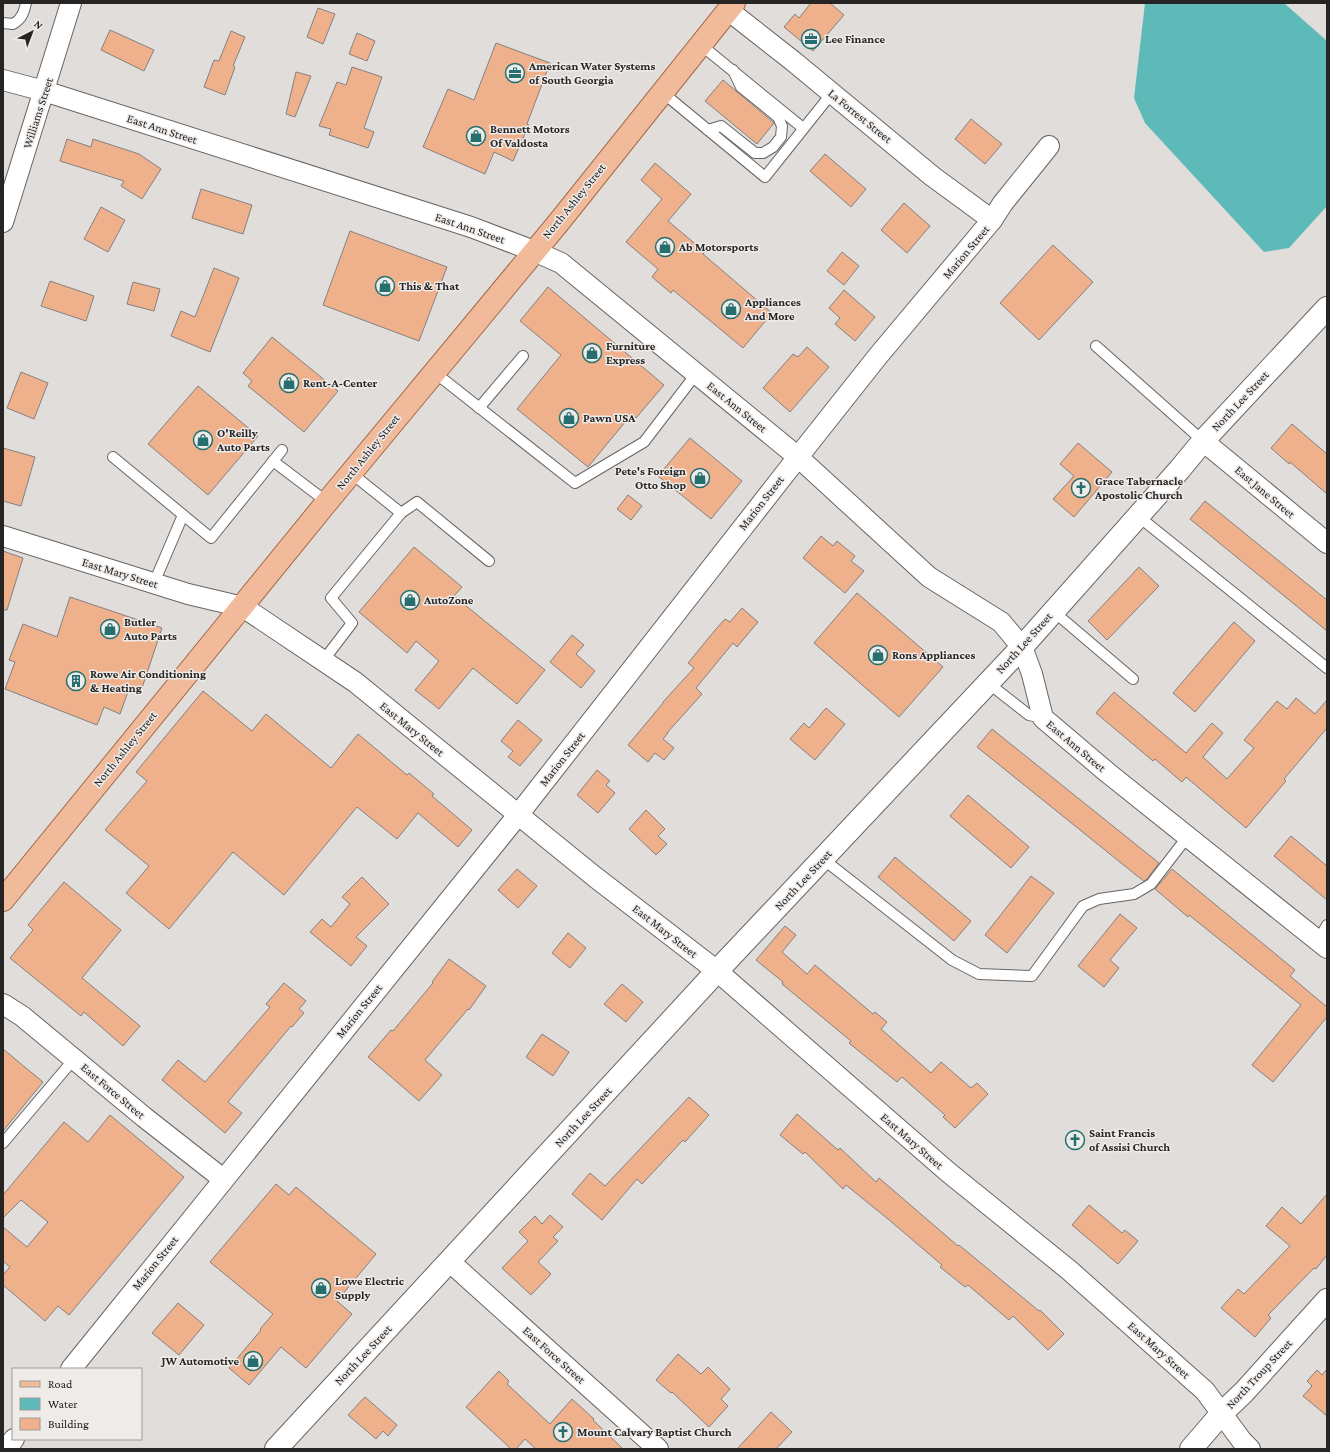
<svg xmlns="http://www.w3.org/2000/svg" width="1330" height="1452" font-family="'Crimson Pro',serif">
<rect width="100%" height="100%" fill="#e1dddb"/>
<!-- water -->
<polygon fill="#5dbab9" points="1145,3 1284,3 1327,41 1327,206 1289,248 1264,252 1145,123 1134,98"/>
<!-- building -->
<g fill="#efb08c" stroke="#848180">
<polygon points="811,3 830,3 844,15 813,51 784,27 795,14 799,18"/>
<polygon points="318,8 335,14 323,44 307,37"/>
<polygon points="110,30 154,50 144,71 101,50"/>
<polygon points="231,31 245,37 233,66 235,67 225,95 204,87 214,60 219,61"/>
<polygon points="357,33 375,41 367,61 349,54"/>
<polygon points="496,43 550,63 527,124 529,125 513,161 494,152 485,174 423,147 448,89 474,100"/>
<polygon points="352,67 382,77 364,128 374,132 368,148 329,135 331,129 319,126 337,82 346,85"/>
<polygon points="296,72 311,76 295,117 286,114"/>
<polygon points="723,80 773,122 774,123 757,144 705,101"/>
<polygon points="971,119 1002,144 985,164 955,139"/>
<polygon points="67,139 91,147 93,139 139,154 161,169 142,199 121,186 124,181 60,161"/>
<polygon points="825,154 866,189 851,207 810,171"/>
<polygon points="655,163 691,194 668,221 705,252 703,254 772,313 743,348 673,290 671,293 652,277 658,269 626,242 662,199 641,180"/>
<polygon points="201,189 252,205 243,234 192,218"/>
<polygon points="904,203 930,226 907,253 881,230"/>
<polygon points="101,207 125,220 108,252 84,239"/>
<polygon points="350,231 447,267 419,341 323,305"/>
<polygon points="1053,245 1093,282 1039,340 1000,303"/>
<polygon points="842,252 859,266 844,285 827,271"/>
<polygon points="214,268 239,278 210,352 171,336 181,311 195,317"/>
<polygon points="50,281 94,296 86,321 41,306"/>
<polygon points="133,282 160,289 154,311 127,304"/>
<polygon points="548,287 664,385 636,418 631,415 588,467 517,409 561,355 520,321"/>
<polygon points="844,290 875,317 855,341 835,324 840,318 829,308"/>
<polygon points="272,337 338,391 304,432 248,386 252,381 243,373"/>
<polygon points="807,347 829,367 790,412 763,388 793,354 798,357"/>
<polygon points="21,372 48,383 34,419 7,408"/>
<polygon points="198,386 258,436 208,495 148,444"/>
<polygon points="1292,424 1327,454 1327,494 1290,462 1289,464 1271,448"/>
<polygon points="690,438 742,481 711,519 658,476"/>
<polygon points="1078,443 1112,472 1074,517 1053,499 1074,476 1060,464"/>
<polygon points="3,448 35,457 21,506 3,501"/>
<polygon points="628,495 642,506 631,520 617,509"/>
<polygon points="1205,501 1327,600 1327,631 1190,519"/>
<polygon points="821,536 833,546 837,541 855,556 851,561 864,571 845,593 803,558"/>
<polygon points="414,547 462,587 454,596 545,670 517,704 473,668 439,709 415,690 439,661 416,641 407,653 359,612"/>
<polygon points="3,551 23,558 7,610 3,610"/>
<polygon points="1139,567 1159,586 1107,640 1088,621"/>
<polygon points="857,593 943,667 899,717 814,643"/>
<polygon points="70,597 162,628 140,694 129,689 120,714 104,707 97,725 5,689 15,662 9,660 23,624 57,637"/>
<polygon points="742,608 758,622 737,647 733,643 696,688 702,694 667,733 668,733 663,739 674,748 664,760 655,753 648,762 628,745 663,703 663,702 694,668 688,663 716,629 725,619 730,622"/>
<polygon points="1234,622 1255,641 1195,712 1173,693"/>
<polygon points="572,635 584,645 576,654 595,671 581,688 550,662"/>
<polygon points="203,691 252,731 266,714 331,768 358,734 407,775 409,773 434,794 432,796 472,830 458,847 418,813 397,839 357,807 284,895 233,852 169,929 126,893 149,866 105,830 147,781 136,772"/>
<polygon points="1114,692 1186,753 1212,723 1223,733 1203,757 1227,779 1254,748 1244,740 1277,701 1287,709 1296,698 1315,714 1327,700 1327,728 1284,779 1286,781 1246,828 1186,777 1182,782 1155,759 1153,761 1096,713"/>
<polygon points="826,708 845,724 815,760 790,739 804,723 809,728"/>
<polygon points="518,720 542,740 520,766 508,757 513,751 501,741"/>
<polygon points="992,729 1159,863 1147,879 1144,881 1136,875 977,747"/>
<polygon points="597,770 610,781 606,785 615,793 598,813 577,795"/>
<polygon points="968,795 1029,847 1011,868 950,816"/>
<polygon points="646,810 665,829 658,836 667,844 656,855 629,829"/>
<polygon points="1291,836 1327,866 1327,900 1274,856"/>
<polygon points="895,857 971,921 954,941 878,877"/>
<polygon points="517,869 537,886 518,908 498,890"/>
<polygon points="1172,869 1295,970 1290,976 1327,1007 1327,1017 1273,1082 1252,1065 1301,1005 1189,915 1188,917 1155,889"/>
<polygon points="1031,876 1054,893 1007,953 985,935"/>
<polygon points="362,877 389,904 356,937 367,946 351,966 310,932 322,919 331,927 350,904 342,897"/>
<polygon points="64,882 121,930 82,978 140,1026 123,1046 84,1012 81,1016 10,958 33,930 28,925"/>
<polygon points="1120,914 1137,928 1110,960 1119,968 1104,987 1078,966"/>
<polygon points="785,926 796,935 782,952 807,974 815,965 873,1014 875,1012 887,1022 881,1029 931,1073 941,1062 971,1088 977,1083 988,1094 955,1128 943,1117 945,1115 902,1077 897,1082 849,1043 851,1041 782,984 783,982 756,960"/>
<polygon points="568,933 586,948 570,968 552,953"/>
<polygon points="449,959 486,986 469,1010 468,1009 425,1060 442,1075 419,1101 368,1057 391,1030 393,1031 433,983 432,982"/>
<polygon points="284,983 306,1001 299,1009 304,1013 292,1027 291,1026 228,1102 242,1113 225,1133 162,1080 178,1060 205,1082 270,1007 266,1004"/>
<polygon points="622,984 643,1002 626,1022 604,1004"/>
<polygon points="542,1034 569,1052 553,1076 526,1057"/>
<polygon points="3,1049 43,1082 3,1131"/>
<polygon points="689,1097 709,1115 685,1142 683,1140 642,1184 637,1179 602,1220 572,1194 590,1173 605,1186"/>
<polygon points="797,1114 838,1150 840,1148 876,1182 879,1178 958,1246 959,1245 1039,1311 1040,1310 1064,1334 1048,1350 1013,1316 1009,1320 968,1285 965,1287 940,1267 942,1265 888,1219 846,1185 843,1189 805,1152 803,1154 780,1135"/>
<polygon points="110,1115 184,1177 69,1315 58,1306 45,1321 3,1285 3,1275 10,1267 3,1261 3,1227 27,1247 48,1222 21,1200 3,1218 3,1195 64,1122 88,1142"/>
<polygon points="276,1184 289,1195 296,1187 376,1254 337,1301 352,1314 306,1368 281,1347 249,1385 229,1368 261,1330 260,1329 273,1314 210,1262"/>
<polygon points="1327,1194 1327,1255 1316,1269 1314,1268 1268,1315 1271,1318 1255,1337 1221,1308 1238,1289 1244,1294 1290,1246 1266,1226 1282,1207 1301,1224"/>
<polygon points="1089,1205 1122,1233 1125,1230 1138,1241 1118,1264 1072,1225"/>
<polygon points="550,1215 563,1227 553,1237 558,1241 538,1262 551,1274 531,1295 502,1268 528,1241 519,1232 535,1216 542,1224"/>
<polygon points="178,1303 204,1325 179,1355 152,1333"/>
<polygon points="678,1354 701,1374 708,1367 730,1389 721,1399 728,1406 709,1427 672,1392 671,1393 656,1380"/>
<polygon points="1327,1369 1327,1416 1303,1396 1312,1386 1307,1381 1317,1370 1322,1375"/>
<polygon points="499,1371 509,1381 507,1384 550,1424 572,1399 594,1419 593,1420 623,1449 536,1449 525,1439 516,1449 511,1449 466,1407"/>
<polygon points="365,1397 397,1425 388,1436 383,1431 376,1439 348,1415"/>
<polygon points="771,1412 792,1432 776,1449 737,1449"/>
</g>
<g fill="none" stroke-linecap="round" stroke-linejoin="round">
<defs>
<g id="service">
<path d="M3,23L13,24C22,19 24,12 26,3"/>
<polyline points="701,45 803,128"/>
<polyline points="662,92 765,177 832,93"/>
<polyline points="708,130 721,126 755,153 763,153 773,147 781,137 782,126 778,117 741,87 733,70"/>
<polyline points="1096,346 1203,441"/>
<polyline points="434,372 575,483 644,442 696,374"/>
<polyline points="479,408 523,356"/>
<polyline points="113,457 211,538 282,450"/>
<polyline points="273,461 327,502"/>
<polyline points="401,513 417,502 489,561"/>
<polyline points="1138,516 1327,668"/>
<polyline points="154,583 183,515"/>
<polyline points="1053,611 1133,679"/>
<polyline points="323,661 352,623 331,598 401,513 351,473"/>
<polyline points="988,683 1029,715 1043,718"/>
<polyline points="823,859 952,960 979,974 1032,976 1083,906 1099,899 1134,894 1151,884 1188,836"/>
<polyline points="1318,941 1327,925"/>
<polyline points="3,1143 74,1059"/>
</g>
<g id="minor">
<polyline points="728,10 793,61 932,176 992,220"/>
<polyline points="3,80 44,91 471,227 534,251 561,263 798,457 929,577 1001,622 1022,647 1032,674 1043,718 1108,773 1327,948"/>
<polyline points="3,222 71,3"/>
<polyline points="1203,441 1327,543"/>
<polyline points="3,536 188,594 243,607 355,682 595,877 717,971 948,1172 1069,1270 1205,1391 1242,1441 1250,1449"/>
<polyline points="3,1004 22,1016 144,1117 223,1179"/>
<polyline points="450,1262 658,1449"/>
<polyline points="71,1369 518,815 798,457 878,356 992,220 1003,203 1049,146"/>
<polyline points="6,1449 14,1439"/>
</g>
<g id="tertiary">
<polyline points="276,1449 717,971 1022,647 1180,469 1203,441 1327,308"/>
<polyline points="1191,1449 1222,1413 1244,1392 1327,1300"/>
</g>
<polyline id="primary" points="3,900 327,502 559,222 734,3"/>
</defs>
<!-- service casing -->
<use href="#service" stroke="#686563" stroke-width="12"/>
<!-- minor casing -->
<use href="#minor" stroke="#686563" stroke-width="22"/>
<!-- tertiary casing -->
<use href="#tertiary" stroke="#686563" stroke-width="24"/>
<!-- primary casing -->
<use href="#primary" stroke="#a36946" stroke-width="24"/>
<!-- service -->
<use href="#service" stroke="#fff" stroke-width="10"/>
<!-- minor -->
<use href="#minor" stroke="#fff" stroke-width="20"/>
<!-- tertiary -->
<use href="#tertiary" stroke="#fff" stroke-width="22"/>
<!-- primary -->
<use href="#primary" stroke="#f1bb9b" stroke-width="22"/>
</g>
<!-- icons -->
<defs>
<symbol id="office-ring" viewBox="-11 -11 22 22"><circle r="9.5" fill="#eeebe9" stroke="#25706f" stroke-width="1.5"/><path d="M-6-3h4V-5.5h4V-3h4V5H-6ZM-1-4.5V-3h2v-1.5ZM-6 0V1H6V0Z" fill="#25706f"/></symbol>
<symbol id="shop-ring" viewBox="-11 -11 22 22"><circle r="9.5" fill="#eeebe9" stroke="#25706f" stroke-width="1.5"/><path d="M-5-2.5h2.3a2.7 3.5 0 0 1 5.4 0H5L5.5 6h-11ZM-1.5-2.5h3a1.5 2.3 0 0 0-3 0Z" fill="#25706f"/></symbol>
<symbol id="church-ring" viewBox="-11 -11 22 22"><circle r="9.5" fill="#eeebe9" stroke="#25706f" stroke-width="1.5"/><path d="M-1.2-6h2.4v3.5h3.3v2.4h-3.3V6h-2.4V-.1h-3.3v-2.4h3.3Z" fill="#25706f"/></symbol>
<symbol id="building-ring" viewBox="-11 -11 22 22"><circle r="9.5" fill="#eeebe9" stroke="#25706f" stroke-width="1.5"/><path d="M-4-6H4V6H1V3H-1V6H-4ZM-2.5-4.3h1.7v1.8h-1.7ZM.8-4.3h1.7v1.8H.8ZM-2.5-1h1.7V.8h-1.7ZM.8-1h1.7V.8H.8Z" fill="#25706f"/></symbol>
</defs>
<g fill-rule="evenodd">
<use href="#office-ring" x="800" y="28" width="22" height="22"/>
<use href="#office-ring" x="504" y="62" width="22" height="22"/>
<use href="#shop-ring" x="465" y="125" width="22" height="22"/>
<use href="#shop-ring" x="654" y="236" width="22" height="22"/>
<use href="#shop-ring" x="374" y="275" width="22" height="22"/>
<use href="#shop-ring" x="720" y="298" width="22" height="22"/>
<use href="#shop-ring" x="581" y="342" width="22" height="22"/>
<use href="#shop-ring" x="278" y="372" width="22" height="22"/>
<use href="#shop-ring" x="558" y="407" width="22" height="22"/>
<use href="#shop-ring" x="192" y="429" width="22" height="22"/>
<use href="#shop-ring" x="689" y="467" width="22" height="22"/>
<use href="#church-ring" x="1070" y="477" width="22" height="22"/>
<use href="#shop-ring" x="399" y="589" width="22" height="22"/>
<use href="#shop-ring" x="99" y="618" width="22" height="22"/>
<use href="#shop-ring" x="867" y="644" width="22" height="22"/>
<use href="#building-ring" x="65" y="670" width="22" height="22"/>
<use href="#church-ring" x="1064" y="1129" width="22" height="22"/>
<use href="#shop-ring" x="310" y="1277" width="22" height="22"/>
<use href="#shop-ring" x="242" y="1350" width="22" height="22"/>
<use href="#church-ring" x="552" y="1421" width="22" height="22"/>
</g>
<g text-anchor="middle" stroke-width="3" stroke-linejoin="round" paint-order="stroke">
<!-- poi labels -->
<g font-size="12" font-weight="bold" fill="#262524" stroke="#eeebe9" text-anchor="start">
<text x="825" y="43">Lee Finance</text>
<text x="529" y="70">American Water Systems<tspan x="529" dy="14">of South Georgia</tspan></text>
<text x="490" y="133">Bennett Motors<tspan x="490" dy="14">Of Valdosta</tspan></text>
<text x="679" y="251">Ab Motorsports</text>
<text x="399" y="290">This &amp; That</text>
<text x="745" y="306">Appliances<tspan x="745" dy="14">And More</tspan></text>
<text x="606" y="350">Furniture<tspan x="606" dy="14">Express</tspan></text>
<text x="303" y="387">Rent-A-Center</text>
<text x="583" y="422">Pawn USA</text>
<text x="217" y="437">O'Reilly<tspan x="217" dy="14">Auto Parts</tspan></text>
<text x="686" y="475" text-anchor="end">Pete's Foreign<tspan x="686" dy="14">Otto Shop</tspan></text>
<text x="1095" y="485">Grace Tabernacle<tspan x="1095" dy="14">Apostolic Church</tspan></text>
<text x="424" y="604">AutoZone</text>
<text x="124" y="626">Butler<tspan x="124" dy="14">Auto Parts</tspan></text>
<text x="892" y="659">Rons Appliances</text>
<text x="90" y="678">Rowe Air Conditioning<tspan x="90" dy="14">&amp; Heating</tspan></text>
<text x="1089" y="1137">Saint Francis<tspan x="1089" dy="14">of Assisi Church</tspan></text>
<text x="335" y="1285">Lowe Electric<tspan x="335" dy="14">Supply</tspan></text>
<text x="239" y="1365" text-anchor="end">JW Automotive</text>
<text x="577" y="1436">Mount Calvary Baptist Church</text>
</g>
<!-- street labels -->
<g font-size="12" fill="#262524" stroke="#eeebe9">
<text transform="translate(38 113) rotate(-72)" y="4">Williams Street</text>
<text transform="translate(860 116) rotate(39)" y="4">La Forrest Street</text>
<text transform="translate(162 129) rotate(18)" y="4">East Ann Street</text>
<text transform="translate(574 201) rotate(-51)" y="4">North Ashley Street</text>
<text transform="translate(470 228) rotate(19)" y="4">East Ann Street</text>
<text transform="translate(966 252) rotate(-50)" y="4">Marion Street</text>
<text transform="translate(1240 401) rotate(-47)" y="4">North Lee Street</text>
<text transform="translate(737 407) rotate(39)" y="4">East Ann Street</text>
<text transform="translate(368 452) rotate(-51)" y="4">North Ashley Street</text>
<text transform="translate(1265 492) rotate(40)" y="4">East Jane Street</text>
<text transform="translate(761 503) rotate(-52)" y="4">Marion Street</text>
<text transform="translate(120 573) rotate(17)" y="4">East Mary Street</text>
<text transform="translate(1024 643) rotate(-48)" y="4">North Lee Street</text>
<text transform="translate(412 729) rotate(39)" y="4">East Mary Street</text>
<text transform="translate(1076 746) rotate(40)" y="4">East Ann Street</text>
<text transform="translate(125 749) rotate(-51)" y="4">North Ashley Street</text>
<text transform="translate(562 759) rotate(-52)" y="4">Marion Street</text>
<text transform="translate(803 880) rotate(-47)" y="4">North Lee Street</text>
<text transform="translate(665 931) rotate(38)" y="4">East Mary Street</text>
<text transform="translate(359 1011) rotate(-51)" y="4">Marion Street</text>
<text transform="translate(113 1091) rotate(40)" y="4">East Force Street</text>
<text transform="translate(583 1117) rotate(-47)" y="4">North Lee Street</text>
<text transform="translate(912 1141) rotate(41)" y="4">East Mary Street</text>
<text transform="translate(155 1263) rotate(-51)" y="4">Marion Street</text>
<text transform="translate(1159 1350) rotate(42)" y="4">East Mary Street</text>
<text transform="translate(363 1355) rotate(-47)" y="4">North Lee Street</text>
<text transform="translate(554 1355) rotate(42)" y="4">East Force Street</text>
<text transform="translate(1259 1374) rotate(-47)" y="4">North Troup Street</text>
</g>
</g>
<!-- border -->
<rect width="1330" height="1452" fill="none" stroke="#262524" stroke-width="8"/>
<!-- legend -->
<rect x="12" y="1368" width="130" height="72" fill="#eeebe9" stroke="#9e9c9a"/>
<rect x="20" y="1381" width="20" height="6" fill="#f1bb9b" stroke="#9e9c9a"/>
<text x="48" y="1388" font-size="12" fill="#262524">Road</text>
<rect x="20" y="1398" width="20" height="12" fill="#5dbab9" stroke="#9e9c9a"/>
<text x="48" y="1408" font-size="12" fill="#262524">Water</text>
<rect x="20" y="1418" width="20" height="12" fill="#efb08c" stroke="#9e9c9a"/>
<text x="48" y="1428" font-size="12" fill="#262524">Building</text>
<!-- north arrow -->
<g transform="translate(32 32) rotate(42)" stroke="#eeebe9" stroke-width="3" paint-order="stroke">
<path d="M0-3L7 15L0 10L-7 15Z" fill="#262524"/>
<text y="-6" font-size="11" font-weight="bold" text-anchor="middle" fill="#262524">N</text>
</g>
</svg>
